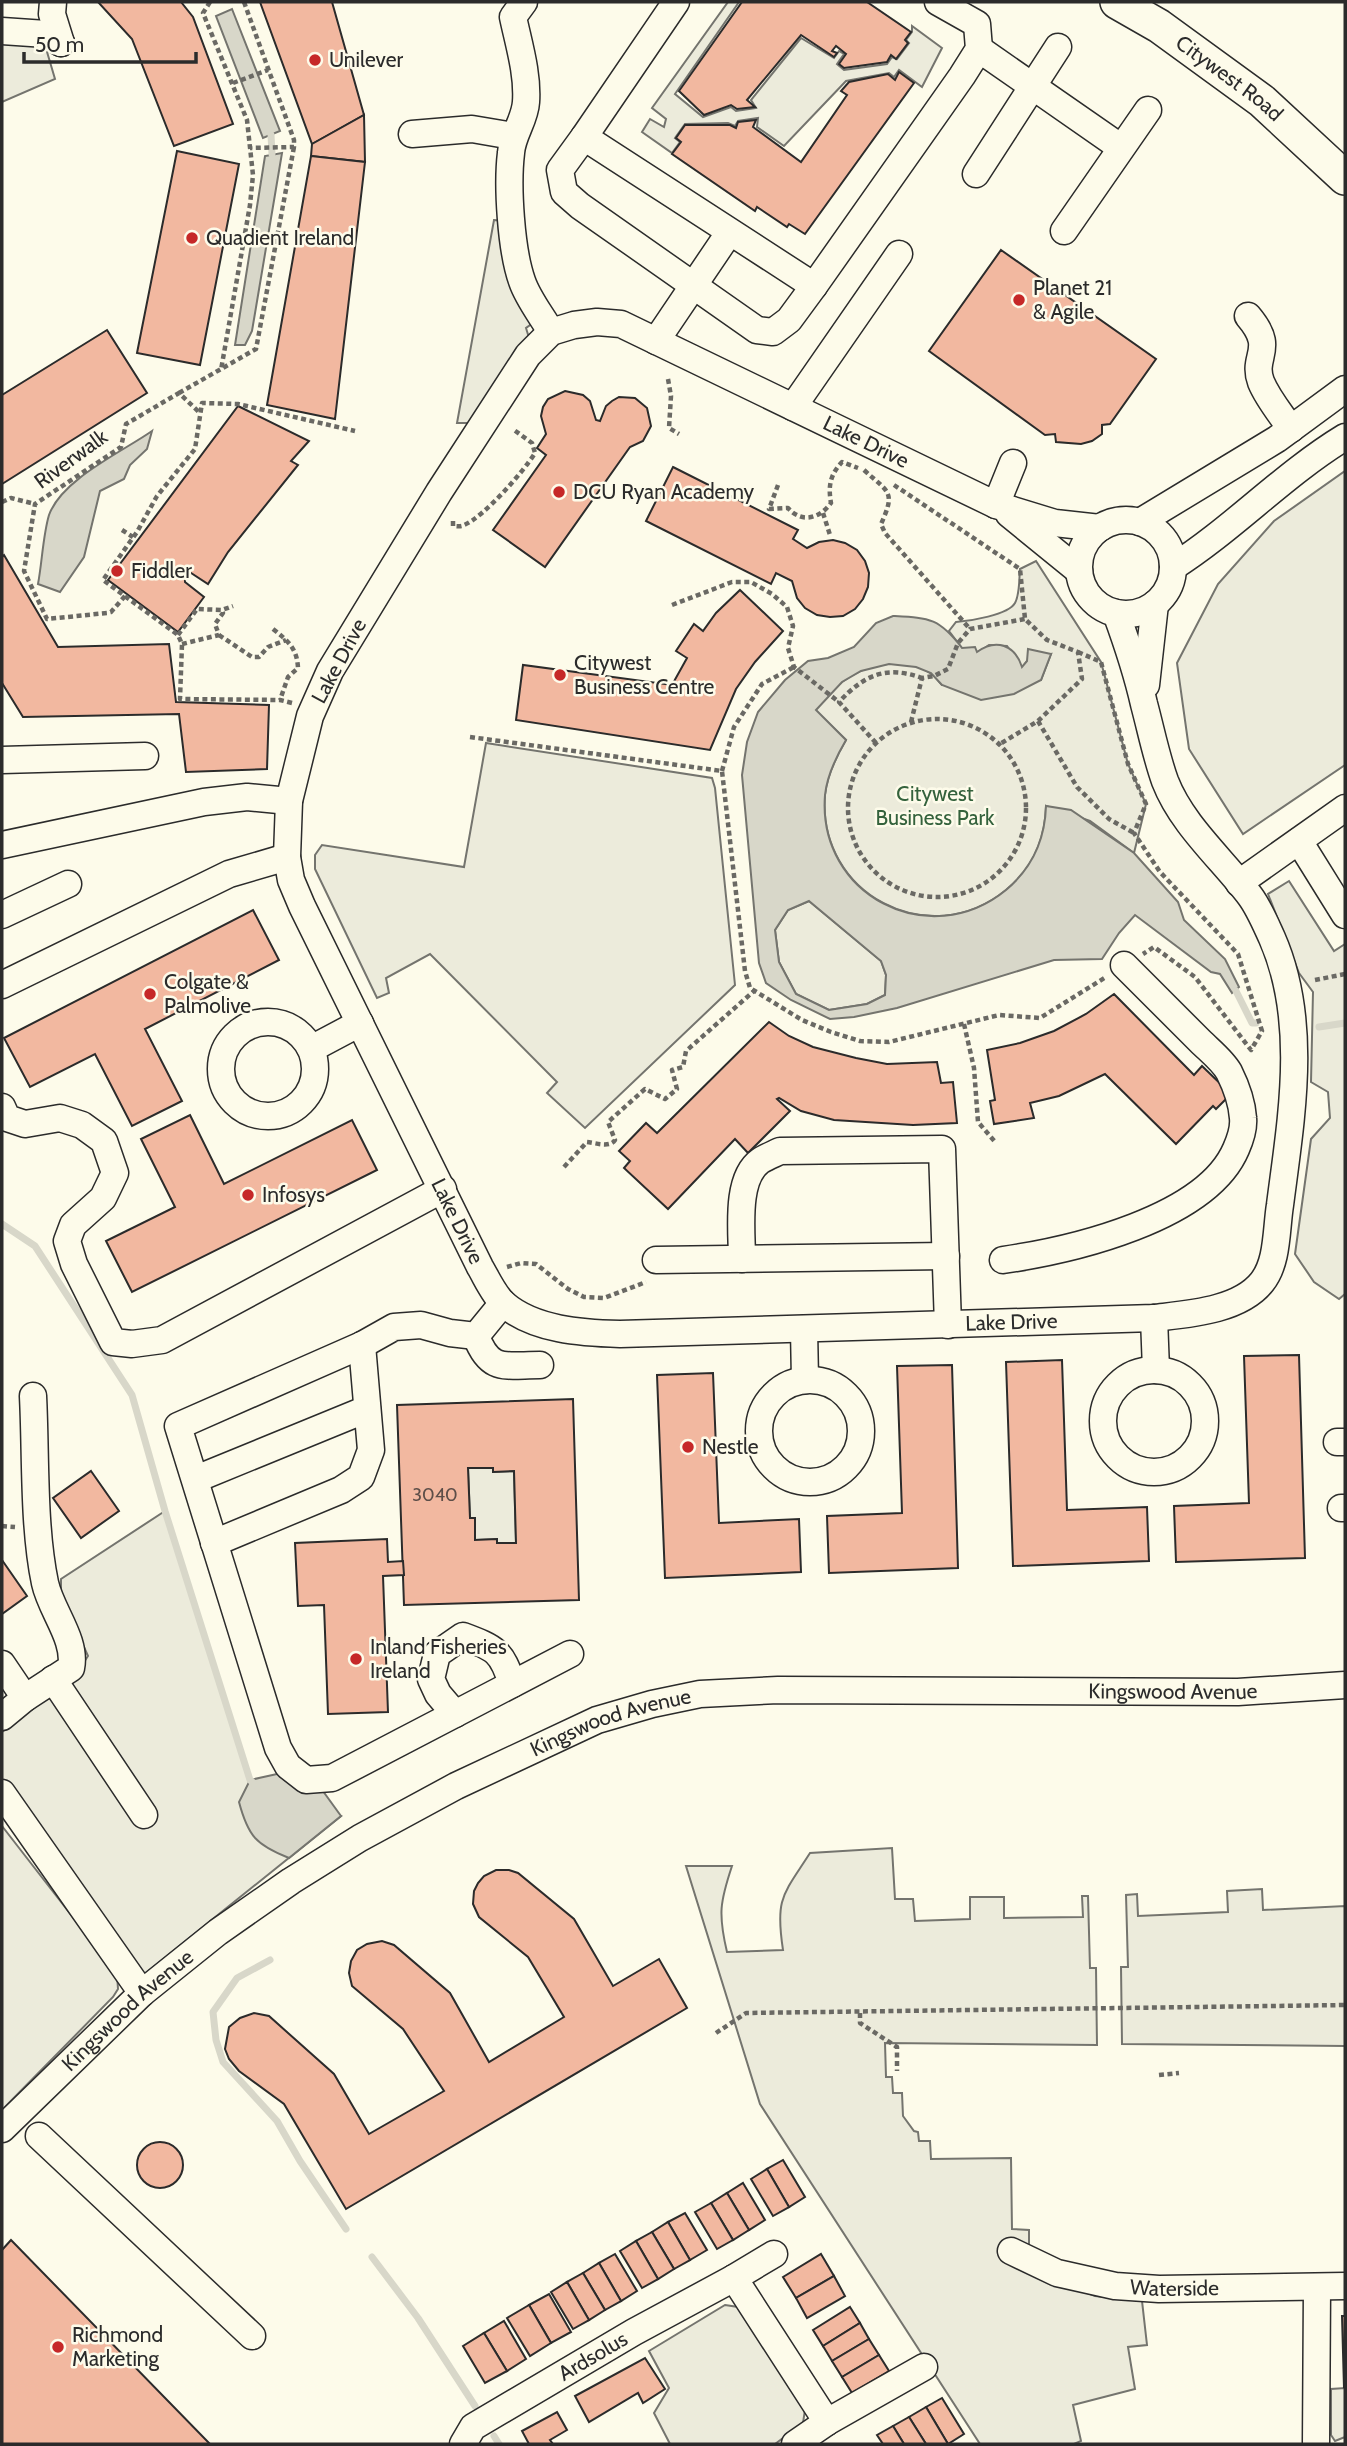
<svg xmlns="http://www.w3.org/2000/svg" width="1347" height="2446" font-family="Cabin,sans-serif">
<rect width="100%" height="100%" fill="#fdfbea"/>
<!-- green -->
<g fill="#ecebdb" stroke="#74746e" stroke-width="2">
<polygon points="728,2 739,2 675,94 703,117 731,107 736,111 756,108 751,100 801,38 834,58 839,51 844,54 837,64 844,70 887,64 892,57 897,59 909,43 906,40 912,32 912,26 942,48 922,87 899,70 894,77 889,73 846,81 784,146 757,127 758,118 738,121 735,126 728,123 685,124 675,138 680,142 672,153 642,132 650,119 664,127 666,119 652,108"/>
<polygon points="2,36 45,45 55,79 2,102"/>
<polygon points="494,220 503,221 533,323 526,328 530,341 470,423 457,423"/>
<polygon points="1345,471 1345,765 1243,834 1189,749 1177,663 1218,584 1274,521"/>
<path d="M1036,561L1101,662L1128,764L1146,804L1134,853L1090,821L1046,806C1045,840 1032,869 1006,890C929,953 817,894 825,795C827,775 836,757 846,740L815,710C824,701 833,690 842,682C865,664 905,656 930,673C935,676 938,681 942,685L1041,680L1051,654L1027,661L1022,668L1007,646L989,645L977,653L962,648L949,631L956,622C970,621 1008,615 1015,603C1020,594 1019,579 1020,569Z"/>
<polygon points="486,743 712,778 715,788 735,985 585,1128 547,1093 557,1082 430,954 386,978 389,993 377,998 315,869 315,855 322,845 464,867"/>
<polygon points="1289,881 1334,951 1345,944 1345,1294 1339,1299 1314,1282 1295,1254 1311,1139 1330,1118 1328,1092 1311,1082 1313,992 1299,973 1268,894"/>
<polygon points="809,901 881,961 886,975 885,995 867,1004 829,1010 796,994 779,962 775,930 788,910"/>
<polygon points="468,1468 493,1468 493,1472 514,1471 516,1543 497,1543 497,1539 475,1540 475,1518 470,1518"/>
<polygon points="165,1511 249,1779 341,1816 142,1976 2,1785 2,1732 78,1671 88,1656 61,1596 61,1579"/>
<polygon points="2,1826 117,1974 118,1989 113,1997 2,2110"/>
<path d="M892,1848L895,1899H913L915,1921L970,1919V1897H1004V1918L1083,1917L1082,1896H1088L1090,1968H1096L1097,2045L885,2043L886,2077H892L893,2093H902L903,2116L914,2131L918,2132L919,2141H930L931,2159L1011,2158L1012,2229L1029,2230V2245L1010,2242L1056,2281L1095,2296L1142,2301L1147,2345L1128,2347L1135,2389L1073,2405L1081,2441L1074,2444H980L760,2104L686,1866H732C720,1902 718,1914 727,1952L783,1950C775,1898 783,1895 810,1853Z"/>
<polygon points="1262,1889 1263,1910 1345,1906 1345,2046 1122,2044 1121,1967 1128,1967 1126,1895 1137,1894 1138,1916 1228,1912 1227,1891"/>
<polygon points="725,2305 738,2307 805,2410 803,2423 775,2444 670,2444 654,2413 669,2388 649,2351"/>
<polygon points="1345,2388 1345,2437 1335,2441 1331,2435 1331,2389"/>
</g>
<!-- water -->
<g fill="#d8d7c9" stroke="#74746e" stroke-width="2" fill-rule="evenodd">
<polygon points="232,9 280,131 263,138 216,16"/>
<polygon points="282,153 252,331 245,345 235,345 265,156"/>
<path d="M152,431L147,449L130,465L124,479L100,491L84,557L60,592L38,584C42,563 43,535 49,515C62,479 122,452 152,431Z"/>
<path d="M893,616C930,618 939,618 962,648L975,647L977,652C996,638 1015,645 1022,667L1027,661L1028,649L1051,654L1041,680L1014,694L981,700L942,685L931,673L916,667L889,664L861,671L842,682L816,710L846,740C836,757 827,775 825,795C817,895 929,953 1006,890C1032,868 1045,840 1046,806L1071,810L1134,853L1178,902L1184,920L1225,959L1239,987L1232,993L1220,974L1211,972L1135,915L1119,933L1102,959L1054,960L897,1008L854,1017L830,1019L791,1000L766,983L759,963L742,775L747,742L758,712L785,680L808,661L828,658L854,647L876,623ZM809,901L881,961L886,975L885,995L867,1004L829,1010L796,994L779,962L775,930L788,910Z"/>
<path d="M286,1772L320,1787L341,1816L289,1858C256,1845 248,1836 239,1802L250,1780Z"/>
</g>
<g fill="none" stroke-linecap="round" stroke-linejoin="round">
<!-- stream -->
<g stroke="#d8d7c9" stroke-width="7">
<polyline points="271,135 272,154"/>
<polyline points="1236,991 1252,1023 1256,1023"/>
<polyline points="1319,1027 1345,1023"/>
<polyline points="2,1224 35,1246 132,1395 165,1511 250,1780 257,1786"/>
<polyline points="270,1960 237,1978 213,2012 216,2040 223,2062 277,2121 300,2161 346,2229"/>
<polyline points="372,2257 418,2318 475,2406"/>
<polyline points="494,2436 499,2444"/>
</g>
</g>
<!-- building -->
<g fill="#f2b8a0" stroke="#2b2b2b" stroke-width="2" fill-rule="evenodd">
<polygon points="98,2 181,2 193,17 233,124 174,146 132,39"/>
<polygon points="260,2 332,2 364,115 312,144"/>
<polygon points="742,2 867,2 911,32 905,40 908,43 896,59 891,55 887,62 844,68 839,64 846,54 836,46 832,51 837,53 834,57 801,35 747,100 755,107 737,109 731,105 704,115 679,91"/>
<polygon points="899,72 914,83 805,234 789,224 787,227 757,207 755,211 672,154 681,142 676,138 685,125 730,125 736,128 738,122 756,120 753,127 801,162 847,95 841,91 849,82 888,74 895,80"/>
<polygon points="364,115 365,162 311,156 312,144"/>
<polygon points="177,151 239,164 200,365 137,353"/>
<polygon points="311,156 365,162 335,419 267,405"/>
<polygon points="1001,250 1156,359 1110,424 1102,425 1102,434 1092,441 1081,444 1056,442 1055,434 1045,435 929,351"/>
<polygon points="107,330 147,393 2,484 2,395"/>
<polygon points="565,391 583,395 590,401 596,420 600,421 606,406 612,401 619,397 635,398 647,408 651,426 643,441 630,447 545,567 493,530 546,455 537,448 546,434 541,416 543,407 548,399"/>
<polygon points="238,406 309,441 291,461 298,465 228,552 208,584 185,569 185,582 204,597 178,632 108,580"/>
<polygon points="673,467 798,530 793,539 807,548 819,542 833,540 845,543 857,550 865,561 869,573 868,587 863,599 855,609 843,616 830,617 817,615 805,608 797,598 792,581 776,573 771,584 646,521"/>
<polygon points="4,555 58,647 169,644 176,702 269,705 267,769 186,772 179,714 23,717 2,683 2,557"/>
<polygon points="740,590 783,631 755,662 736,689 710,750 516,720 523,665 672,685 687,658 676,651 694,624 703,631 716,613"/>
<polygon points="253,910 279,960 145,1029 182,1101 132,1126 95,1054 30,1087 4,1038"/>
<polygon points="1114,994 1194,1075 1202,1066 1231,1094 1216,1109 1213,1106 1176,1144 1105,1074 1059,1096 1030,1103 1034,1118 994,1124 990,1101 995,1100 987,1050 1020,1043 1054,1031 1086,1014"/>
<polygon points="769,1022 789,1036 813,1047 856,1058 887,1064 937,1062 941,1083 953,1082 957,1123 913,1125 834,1120 801,1111 779,1098 777,1099 790,1111 748,1153 735,1139 668,1209 624,1168 630,1161 619,1151 646,1123 657,1133"/>
<polygon points="190,1115 224,1184 352,1120 377,1170 132,1292 106,1241 175,1207 141,1139"/>
<polygon points="1299,1355 1305,1558 1176,1562 1174,1506 1249,1503 1244,1356"/>
<polygon points="1062,1360 1067,1510 1147,1507 1149,1561 1013,1566 1006,1362"/>
<polygon points="952,1365 958,1568 829,1573 827,1516 902,1513 897,1366"/>
<polygon points="713,1373 719,1523 799,1519 801,1572 665,1578 657,1375"/>
<path d="M573,1399L579,1600L404,1605L397,1405ZM468,1468H493V1472L514,1471L516,1543H497V1539L475,1540V1518H470Z"/>
<polygon points="91,1471 119,1511 81,1538 53,1498"/>
<polygon points="387,1539 388,1562 403,1561 404,1575 383,1576 388,1712 328,1714 324,1605 298,1606 295,1543"/>
<polygon points="2,1560 27,1596 2,1614"/>
<polygon points="496,1870 509,1870 518,1873 574,1919 613,1986 659,1959 687,2008 346,2209 284,2104 239,2071 229,2059 225,2049 229,2027 240,2018 254,2013 269,2016 334,2074 369,2134 444,2091 403,2029 352,1986 349,1973 351,1961 357,1950 367,1944 382,1941 394,1945 450,1993 489,2062 564,2017 528,1957 479,1917 473,1904 474,1891 478,1883 484,1876"/>
<circle cx="160" cy="2165" r="23"/>
<polygon points="783,2160 805,2197 789,2207 767,2169"/>
<polygon points="767,2169 789,2207 773,2216 751,2179"/>
<polygon points="743,2183 765,2220 749,2230 727,2193"/>
<polygon points="727,2193 749,2230 733,2240 711,2203"/>
<polygon points="711,2203 733,2240 717,2249 695,2212"/>
<polygon points="685,2213 707,2250 690,2260 668,2222"/>
<polygon points="668,2222 690,2260 674,2269 652,2232"/>
<polygon points="652,2232 674,2269 658,2279 636,2241"/>
<polygon points="11,2240 210,2444 2,2444 2,2250"/>
<polygon points="636,2241 658,2279 642,2288 620,2251"/>
<polygon points="615,2254 637,2291 621,2301 599,2263"/>
<polygon points="821,2254 834,2276 796,2298 783,2277"/>
<polygon points="599,2263 621,2301 605,2310 583,2273"/>
<polygon points="583,2273 605,2310 589,2320 567,2282"/>
<polygon points="834,2276 845,2296 807,2318 796,2298"/>
<polygon points="567,2282 589,2320 573,2329 551,2292"/>
<polygon points="549,2294 571,2332 551,2343 529,2305"/>
<polygon points="529,2305 551,2343 530,2356 507,2318"/>
<polygon points="850,2307 860,2323 823,2346 813,2330"/>
<polygon points="1342,2316 1345,2316 1344,2388"/>
<polygon points="504,2321 526,2359 507,2371 484,2333"/>
<polygon points="860,2323 869,2339 832,2361 823,2346"/>
<polygon points="484,2333 507,2371 485,2383 463,2346"/>
<polygon points="869,2339 879,2355 842,2377 832,2361"/>
<polygon points="879,2355 889,2371 852,2393 842,2377"/>
<polygon points="645,2358 665,2389 643,2403 638,2393 589,2422 575,2396"/>
<polygon points="942,2398 964,2434 948,2444 926,2407"/>
<polygon points="926,2407 948,2444 926,2444 909,2417"/>
<polygon points="557,2412 567,2430 550,2440 553,2444 529,2444 522,2431"/>
<polygon points="909,2417 926,2444 904,2444 893,2426"/>
<polygon points="893,2426 904,2444 883,2444 877,2435"/>
</g>
<g fill="none" stroke-linecap="round" stroke-linejoin="round">
<defs>
<g id="minor">
<polyline points="53,2 52,14 61,43"/>
<path d="M524,2L513,17C519,45 528,74 526,102C525,120 512,135 511,153C507,186 511,250 522,281C528,299 542,316 551,332"/>
<polyline points="676,2 584,137 814,286"/>
<polyline points="2,31 46,34 61,43"/>
<polyline points="979,49 1120,147"/>
<polyline points="412,134 472,129 513,136"/>
<polyline points="584,137 560,170 564,192 580,206 757,330 773,332 789,320 814,286 962,76 979,49 977,24 938,2"/>
<polyline points="976,174 1058,47"/>
<polyline points="1064,231 1148,110"/>
<path d="M1248,316C1277,350 1251,355 1261,382C1268,399 1281,414 1291,429"/>
<polyline points="656,341 729,233"/>
<polyline points="793,407 899,254"/>
<polyline points="996,505 1013,463"/>
<polyline points="1009,514 1079,571"/>
<circle cx="1126" cy="567" r="47"/>
<polyline points="1140,522 1277,439 1345,389"/>
<path id="s1" d="M1100,528L1055,523L996,505L621,324L597,322L574,325L551,332L528,355L439,492L330,671L310,716L289,801L287,857L291,880L302,906L480,1267C487,1279 494,1295 504,1304C534,1330 582,1333 620,1334L1154,1318C1187,1314 1239,1311 1262,1282C1278,1262 1276,1230 1280,1205C1291,1119 1309,1022 1272,938C1266,925 1259,908 1250,896C1222,859 1182,825 1165,781C1156,756 1151,730 1144,704C1137,673 1127,643 1116,613"/>
<path d="M1173,567C1234,528 1284,474 1345,437"/>
<polyline points="1146,685 1155,604"/>
<polyline points="2,760 145,756"/>
<polyline points="1299,841 1345,915"/>
<polyline points="2,845 204,802 247,797 289,801"/>
<polyline points="1239,883 1345,808"/>
<polyline points="2,915 68,884"/>
<polyline points="2,985 229,874 287,857"/>
<circle cx="268" cy="1069" r="47"/>
<polyline points="311,1049 360,1023"/>
<polyline points="2,1107 7,1118 25,1124 60,1118 82,1125 104,1141 115,1173 103,1198 73,1225 67,1241 74,1264 113,1342 132,1344 162,1340 443,1189"/>
<path d="M742,1259C742,1232 735,1179 760,1161C766,1157 774,1154 780,1151L942,1149L948,1325"/>
<polyline points="656,1260 946,1256"/>
<path d="M1003,1260C1072,1250 1206,1219 1236,1149C1240,1140 1244,1128 1243,1118C1242,1103 1236,1086 1229,1072C1223,1061 1209,1050 1200,1041C1175,1016 1150,991 1124,965"/>
<polyline points="503,1303 476,1336 450,1333 421,1325 394,1327 362,1345 178,1426 278,1748 288,1766 306,1780 332,1778 570,1654"/>
<polyline points="1154,1318 1156,1370"/>
<polyline points="804,1329 805,1380"/>
<path d="M476,1336C490,1373 505,1365 540,1365"/>
<circle cx="1154" cy="1421" r="51"/>
<circle cx="810" cy="1431" r="51"/>
<polyline points="1337,1442 1345,1442"/>
<polyline points="196,1479 367,1409"/>
<polyline points="1341,1508 1345,1508"/>
<polyline points="214,1543 341,1490 361,1477 371,1450 362,1345"/>
<polyline points="2,1664 25,1698"/>
<polyline points="53,1679 144,1815"/>
<path d="M455,1714L438,1694L431,1679L437,1654L463,1636C495,1648 502,1651 512,1684"/>
<path d="M2,1717L25,1698L71,1668C77,1640 51,1611 45,1583C33,1526 36,1454 33,1396"/>
<polyline points="2,1793 142,1993"/>
<path id="s2" d="M2,2129L142,1993L218,1932L291,1881L360,1838L456,1786L597,1720L652,1704L700,1694L778,1690L1238,1692L1345,1685"/>
<polyline points="39,2136 252,2336"/>
<path id="s3" d="M1011,2251L1057,2273L1115,2286L1159,2289L1345,2286"/>
<polyline points="774,2254 734,2278 827,2422"/>
<path id="s4" d="M463,2444L473,2427L634,2332L734,2278"/>
<polyline points="795,2444 827,2422 924,2367"/>
<polyline points="1316,2444 1317,2288"/>
</g>
<g id="major">
<path id="s5" d="M1117,2L1159,26L1262,101L1345,178"/>
</g>
</defs>
<!-- minor casing -->
<use href="#minor" stroke="#2b2b2b" stroke-width="29"/>
<!-- major casing -->
<use href="#major" stroke="#2b2b2b" stroke-width="36"/>
<!-- path -->
<g stroke="#6a6964" stroke-width="4.5" stroke-dasharray="5 3.5" stroke-linecap="butt">
<polyline points="210,2 203,13 247,120 253,175 250,205 221,370"/>
<polyline points="244,2 294,140 294,147 250,148"/>
<polyline points="233,83 268,70"/>
<polyline points="668,379 671,396 669,428 679,434"/>
<polyline points="179,393 256,349 294,147"/>
<path d="M864,470C889,493 896,491 881,524L885,533L970,629"/>
<path d="M778,485L769,509L788,508C802,524 820,518 831,503C828,486 830,475 842,462L858,468"/>
<polyline points="894,485 1020,569 1025,619 1047,640 1078,652 1082,679 1038,721 1000,744"/>
<polyline points="2,502 11,498 35,504"/>
<polyline points="823,513 830,535"/>
<path d="M453,521V526C457,526 461,527 464,525C484,517 524,471 535,453L532,443L514,430"/>
<polyline points="122,530 133,537"/>
<polyline points="125,596 111,612 107,613 47,619 24,571 35,504 121,447 126,424 179,393 200,413"/>
<polyline points="672,605 732,582 751,582 772,594 787,607 793,626 788,648 794,667 839,702"/>
<path d="M273,629C288,641 297,648 298,668L288,677L280,700"/>
<polyline points="178,635 197,609 222,610 233,606"/>
<polyline points="219,635 252,657 259,657 268,647 286,640"/>
<polyline points="182,644 219,635 215,624 223,613 222,610"/>
<polyline points="1078,652 1101,662 1128,764 1146,804 1134,833 1160,872 1238,954 1262,1031 1251,1050 1195,977 1154,947 1143,954"/>
<polyline points="292,703 280,700 180,699 182,644 178,635 103,580 137,532 157,496 195,449 202,403 238,404 355,431"/>
<circle cx="937" cy="808" r="89"/>
<polyline points="1038,721 1077,787 1109,819 1134,833"/>
<polyline points="911,722 922,678 934,676 948,669 958,643 970,629 1025,619"/>
<polyline points="470,737 722,771 745,971 750,988 802,1020 831,1032 860,1041 889,1042 999,1015 1040,1018 1106,977"/>
<path d="M876,743L839,702C864,675 886,665 922,678"/>
<polyline points="722,771 734,727 762,684 794,667"/>
<polyline points="1315,980 1345,974"/>
<polyline points="964,1024 974,1068 978,1122 996,1143"/>
<path d="M564,1167L587,1142C596,1143 610,1148 615,1140L608,1122L645,1089L665,1099L677,1089L672,1070L683,1067L686,1051L754,991"/>
<polyline points="507,1267 521,1263 536,1264 568,1289 584,1297 604,1298 646,1282"/>
<polyline points="2,1526 15,1527"/>
<polyline points="860,2013 860,2023 897,2047 897,2071"/>
<polyline points="716,2033 746,2013 1345,2005"/>
<polyline points="1159,2075 1179,2073"/>
</g>
<!-- minor -->
<use href="#minor" stroke="#fdfbea" stroke-width="26"/>
<!-- major -->
<use href="#major" stroke="#fdfbea" stroke-width="33"/>
</g>
<!-- markers -->
<g fill="#c62828" stroke="#fdfbea" stroke-width="2.5">
<circle cx="315" cy="60" r="7"/>
<circle cx="192" cy="238" r="7"/>
<circle cx="1019" cy="300" r="7"/>
<circle cx="559" cy="492" r="7"/>
<circle cx="117" cy="571" r="7"/>
<circle cx="560" cy="675" r="7"/>
<circle cx="150" cy="994" r="7"/>
<circle cx="248" cy="1195" r="7"/>
<circle cx="688" cy="1447" r="7"/>
<circle cx="356" cy="1659" r="7"/>
<circle cx="58" cy="2347" r="7"/>
</g>
<g text-anchor="middle" stroke-width="5" stroke-linejoin="round" paint-order="stroke">
<!-- number labels -->
<g font-size="18" fill="#5d4e48">
<text x="435" y="1501">3040</text>
</g>
<!-- poi labels -->
<g font-size="21" fill="#2b2b2b" stroke="#fdfbea" text-anchor="start">
<text x="329" y="67">Unilever</text>
<text x="206" y="245">Quadient Ireland</text>
<text x="1033" y="295">Planet 21<tspan x="1033" dy="24">&amp; Agile</tspan></text>
<text x="573" y="499">DCU Ryan Academy</text>
<text x="131" y="578">Fiddler</text>
<text x="574" y="670">Citywest<tspan x="574" dy="24">Business Centre</tspan></text>
<text x="164" y="989">Colgate &amp;<tspan x="164" dy="24">Palmolive</tspan></text>
<text x="262" y="1202">Infosys</text>
<text x="702" y="1454">Nestle</text>
<text x="370" y="1654">Inland Fisheries<tspan x="370" dy="24">Ireland</tspan></text>
<text x="72" y="2342">Richmond<tspan x="72" dy="24">Marketing</tspan></text>
</g>
<!-- street labels -->
<g font-size="21" fill="#2b2b2b" stroke="#fdfbea">
<text dy="7" stroke="none"><textPath href="#s5" startOffset="136">Citywest Road</textPath></text>
<text transform="translate(866 442) rotate(26)" y="7">Lake Drive</text>
<text transform="translate(71 459) rotate(-36)" y="7">Riverwalk</text>
<text transform="translate(339 661) rotate(-62)" y="7">Lake Drive</text>
<text dy="7" stroke="none"><textPath href="#s1" startOffset="1596">Lake Drive</textPath></text>
<text dy="7" stroke="none"><textPath href="#s1" startOffset="2205">Lake Drive</textPath></text>
<text dy="7" stroke="none"><textPath href="#s2" startOffset="1307">Kingswood Avenue</textPath></text>
<text dy="7" stroke="none"><textPath href="#s2" startOffset="740">Kingswood Avenue</textPath></text>
<text dy="7" stroke="none"><textPath href="#s2" startOffset="173">Kingswood Avenue</textPath></text>
<text dy="7" stroke="none"><textPath href="#s3" startOffset="170">Waterside</textPath></text>
<text dy="7" stroke="none"><textPath href="#s4" startOffset="159">Ardsolus</textPath></text>
</g>
<!-- park labels -->
<g font-size="21" fill="#34623c" stroke="#fdfbea">
<text x="935" y="801">Citywest<tspan x="935" dy="24">Business Park</tspan></text>
</g>
</g>
<!-- border -->
<rect width="1347" height="2446" fill="none" stroke="#2b2b2b" stroke-width="7"/>
<!-- scale -->
<path d="M24 52v10h172v-10" fill="none" stroke="#2b2b2b" stroke-width="3.5"/>
<text x="35" y="52" font-size="21" fill="#2b2b2b" stroke="#fdfbea" stroke-width="5" paint-order="stroke">50 m</text>
</svg>
